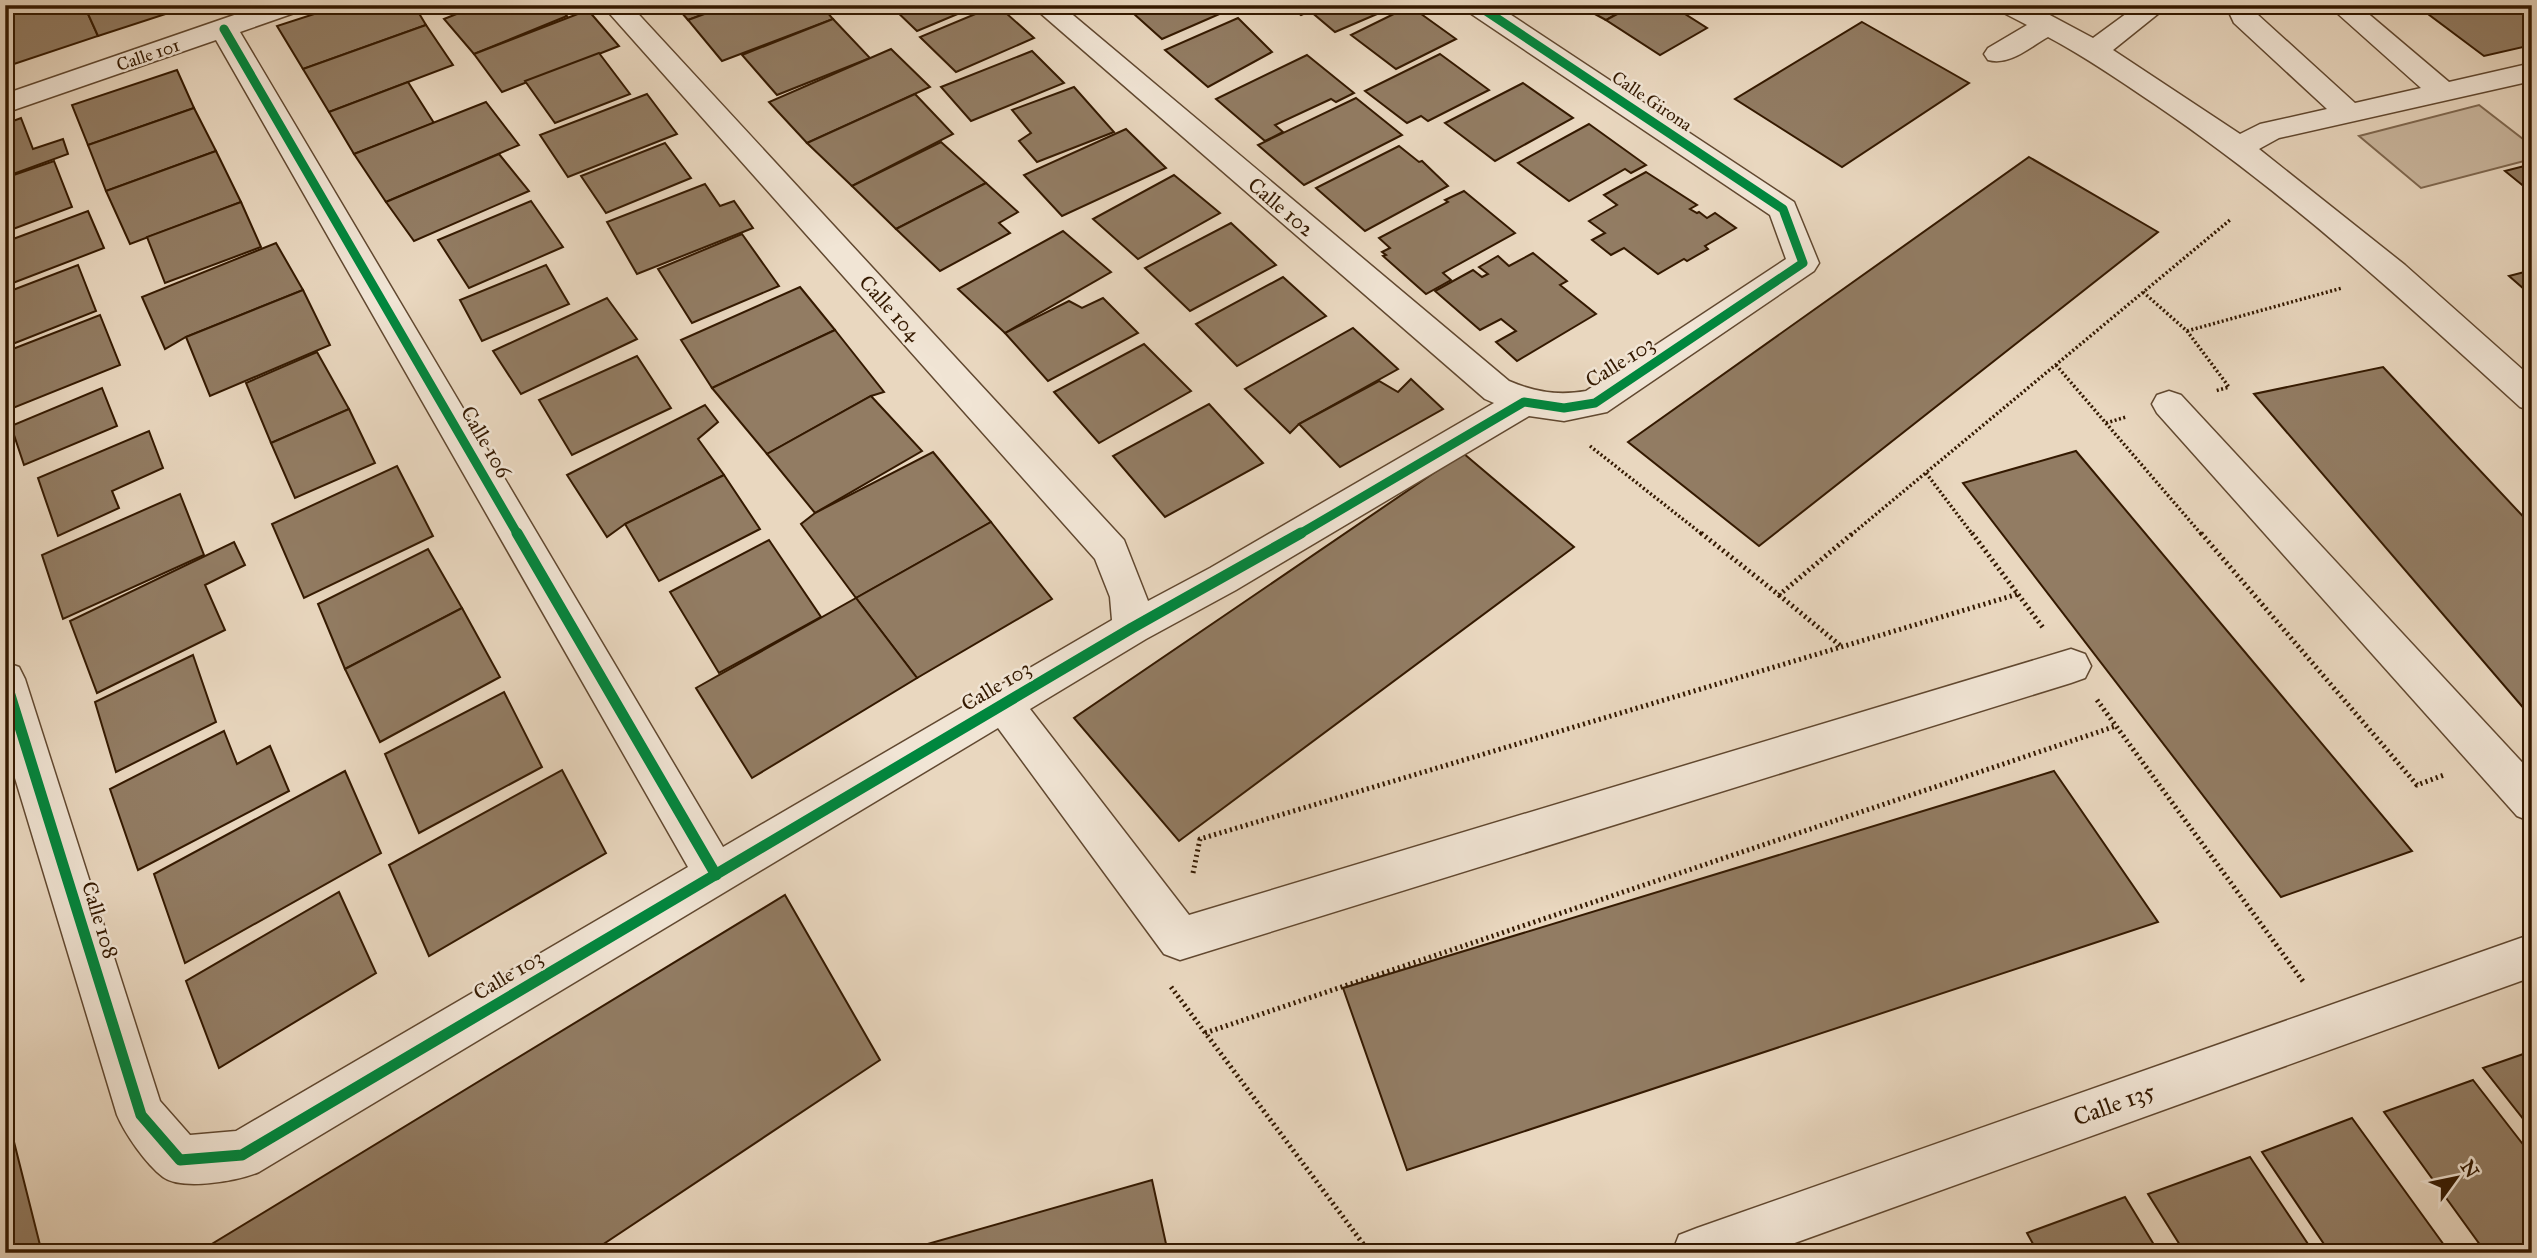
<svg xmlns="http://www.w3.org/2000/svg" width="2537" height="1258" font-family="'IM FELL Great Primer',serif">
<rect width="100%" height="100%" fill="#e9d7bf"/>
<filter id="stains"><feTurbulence type="fractalNoise" baseFrequency=".00286" numOctaves="4"/><feColorMatrix values="0 0 0 0 .2 0 0 0 0 .09 0 0 0 0 .02 0 0 0 .5 -.17"/></filter>
<radialGradient id="worn" r=".72"><stop offset=".6" stop-color="#630" stop-opacity="0"/><stop offset="1" stop-color="#630" stop-opacity=".3"/></radialGradient>
<!-- green -->
<polygon fill="#cab79f" stroke="#7f6850" stroke-width="2" points="2479,105 2532,146 2532,159 2421,188 2359,136"/>
<!-- building -->
<g fill="#927c63" stroke="#341900" stroke-width="2">
<polygon points="5,5 84,5 98,36 8,66 5,58"/>
<polygon points="84,5 175,5 178,10 98,36"/>
<polygon points="342,5 414,5 426,25 303,69 277,26"/>
<polygon points="479,5 557,5 567,16 474,54 444,19"/>
<polygon points="675,5 729,5 688,20"/>
<polygon points="729,5 821,5 833,19 722,61 688,20"/>
<polygon points="890,5 979,5 917,31"/>
<polygon points="997,5 1034,38 956,72 920,37"/>
<polygon points="1124,5 1240,5 1162,39"/>
<polygon points="1288,5 1398,5 1335,32 1310,11 1301,15"/>
<polygon points="1578,5 1631,5 1606,20"/>
<polygon points="1634,5 1695,5 1682,12 1707,28 1660,55 1606,20"/>
<polygon points="2471,5 2532,5 2532,45 2484,56 2428,14"/>
<polygon points="1410,6 1456,39 1396,69 1351,35"/>
<polygon points="588,10 619,46 502,92 474,54"/>
<polygon points="1238,18 1272,52 1208,87 1165,50"/>
<polygon points="833,19 870,58 777,95 742,55"/>
<polygon points="1862,22 1969,83 1842,167 1735,99"/>
<polygon points="426,25 453,65 329,112 303,69"/>
<polygon points="891,49 930,87 807,143 769,102"/>
<polygon points="1032,51 1064,83 971,121 941,87"/>
<polygon points="599,53 630,94 555,123 525,81"/>
<polygon points="1440,54 1489,90 1428,121 1421,116 1407,123 1365,91"/>
<polygon points="1307,55 1354,93 1336,102 1331,99 1275,125 1283,132 1265,141 1216,99"/>
<polygon points="177,70 194,108 88,145 72,105"/>
<polygon points="408,82 434,123 354,154 329,112"/>
<polygon points="1523,83 1573,118 1495,161 1445,123"/>
<polygon points="1074,87 1114,132 1037,162 1019,141 1031,133 1012,110"/>
<polygon points="647,94 677,134 568,177 540,135"/>
<polygon points="915,94 953,134 852,186 807,143"/>
<polygon points="1356,98 1402,135 1304,185 1258,145"/>
<polygon points="486,102 519,145 386,202 354,154"/>
<polygon points="194,108 216,151 106,191 88,145"/>
<polygon points="21,118 33,149 63,139 68,154 5,177 5,124"/>
<polygon points="1589,124 1646,165 1631,173 1625,169 1569,201 1518,163"/>
<polygon points="1126,129 1166,168 1062,216 1024,175"/>
<polygon points="941,142 986,183 896,229 852,186"/>
<polygon points="665,143 691,178 606,213 581,176"/>
<polygon points="1399,146 1419,162 1422,161 1448,186 1365,231 1316,188"/>
<polygon points="216,151 241,202 130,244 106,191"/>
<polygon points="499,154 529,191 414,241 386,202"/>
<polygon points="2029,157 2158,232 1759,546 1628,442"/>
<polygon points="54,161 72,207 5,232 5,178"/>
<polygon points="2532,164 2532,193 2505,171"/>
<polygon points="1646,172 1697,205 1690,209 1697,213 1699,212 1707,218 1715,213 1736,228 1705,246 1708,249 1687,261 1684,259 1658,274 1624,248 1611,255 1592,240 1605,233 1589,221 1617,205 1604,195"/>
<polygon points="1174,175 1220,213 1138,259 1093,219"/>
<polygon points="986,183 1018,212 999,223 1010,233 940,271 896,229"/>
<polygon points="705,184 720,206 734,201 753,228 637,274 607,222"/>
<polygon points="1464,191 1515,233 1443,273 1451,280 1426,294 1383,256 1386,255 1382,252 1390,248 1379,238 1448,202 1445,200"/>
<polygon points="531,201 563,247 469,288 438,240"/>
<polygon points="241,202 261,247 165,283 147,237"/>
<polygon points="88,211 104,248 5,286 5,242"/>
<polygon points="1231,223 1276,265 1190,311 1145,268"/>
<polygon points="1063,231 1111,272 1005,333 958,289"/>
<polygon points="742,234 779,286 692,323 658,269"/>
<polygon points="276,243 303,290 186,337 165,349 142,297"/>
<polygon points="1533,253 1567,281 1560,285 1596,314 1517,361 1496,342 1516,331 1501,319 1480,330 1435,291 1473,270 1482,277 1488,274 1479,267 1498,256 1509,266"/>
<polygon points="78,265 96,311 5,347 5,293"/>
<polygon points="546,265 569,304 482,341 460,300"/>
<polygon points="2532,270 2532,296 2509,276"/>
<polygon points="1283,277 1326,316 1237,366 1196,324"/>
<polygon points="800,287 835,330 712,388 681,340"/>
<polygon points="303,290 330,345 210,396 186,337"/>
<polygon points="607,298 637,339 521,394 493,351"/>
<polygon points="1103,298 1138,333 1048,381 1005,333 1069,301 1082,308"/>
<polygon points="100,315 120,365 8,410 5,401 5,352"/>
<polygon points="1353,328 1398,369 1299,424 1290,433 1245,389"/>
<polygon points="835,330 884,392 871,396 767,454 712,388"/>
<polygon points="1144,344 1191,391 1099,443 1054,392"/>
<polygon points="317,352 349,409 271,443 246,383"/>
<polygon points="637,356 671,408 572,455 539,400"/>
<polygon points="2383,367 2532,526 2532,718 2254,394"/>
<polygon points="1411,379 1443,409 1340,467 1299,424 1379,381 1398,392"/>
<polygon points="102,388 117,426 24,465 11,426"/>
<polygon points="871,396 922,451 815,513 767,454"/>
<polygon points="1209,404 1263,463 1165,517 1113,456"/>
<polygon points="705,405 718,422 698,439 724,475 625,524 607,537 567,475"/>
<polygon points="349,409 375,463 295,498 271,443"/>
<polygon points="149,431 163,468 112,491 119,508 58,536 38,478"/>
<polygon points="2076,451 2412,851 2281,897 1963,483"/>
<polygon points="933,452 991,522 856,598 801,524 815,513"/>
<polygon points="1463,453 1574,547 1179,841 1074,718"/>
<polygon points="397,466 433,536 304,598 272,524"/>
<polygon points="724,475 760,529 659,581 625,524"/>
<polygon points="180,494 204,555 63,619 42,555"/>
<polygon points="991,522 1052,599 917,678 856,598"/>
<polygon points="769,540 821,617 719,673 670,592"/>
<polygon points="234,542 245,565 205,585 225,630 97,693 70,621"/>
<polygon points="428,549 462,608 345,669 318,604"/>
<polygon points="856,598 917,678 752,778 696,688"/>
<polygon points="462,608 500,677 380,742 345,669"/>
<polygon points="193,655 216,722 116,772 95,702"/>
<polygon points="504,692 542,767 419,833 385,754"/>
<polygon points="224,731 237,764 270,746 289,791 138,870 110,789"/>
<polygon points="562,770 606,853 429,956 389,865"/>
<polygon points="345,771 381,853 185,963 154,874"/>
<polygon points="2054,771 2158,922 1407,1170 1343,988"/>
<polygon points="339,892 376,973 219,1068 186,981"/>
<polygon points="785,895 880,1060 590,1253 197,1253"/>
<polygon points="2532,1051 2532,1130 2483,1068"/>
<polygon points="2473,1080 2532,1156 2532,1253 2486,1253 2384,1112"/>
<polygon points="2352,1118 2444,1245 2425,1253 2330,1253 2262,1152"/>
<polygon points="11,1130 41,1249 35,1253 5,1253 5,1133"/>
<polygon points="2250,1157 2314,1253 2185,1253 2148,1194"/>
<polygon points="1152,1180 1168,1253 896,1253"/>
<polygon points="2125,1197 2159,1253 2038,1253 2027,1233"/>
</g>
<g fill="none" stroke-linecap="round" stroke-linejoin="round">
<defs>
<g id="minor">
<path d="M263,5H303L300,11L240,32L723,847L1112,620L1110,597L1095,559L602,5H630L1124,540L1148,601L1210,568L1494,403L1485,399L1031,5H1061L1509,381C1535,392 1558,396 1586,391L1786,259L1770,215L1467,11L1464,5H1496L1794,202L1819,263L1814,271L1607,412L1564,421L1529,416L1236,590L1146,639L1030,709L1189,915L2071,649L2085,654L2091,666L2085,678L2071,683L1180,960L1164,954L998,728L259,1172C238,1181 182,1191 163,1177C146,1164 125,1134 117,1115L5,745V662L19,667L25,679L160,1101L190,1135L236,1131L688,867L216,40L5,113V94Z"/>
<path d="M1997,5H2031L2093,38L2138,5H2169L2113,50L2240,134L2260,124L2327,109L2234,23L2227,8L2229,5H2256L2257,14L2355,103L2421,88L2328,5H2358L2449,82L2532,63V81L2279,138L2259,149L2405,265L2532,378V411L2520,407C2403,300 2287,194 2156,105C2120,81 2086,57 2048,37C2030,47 2010,66 1988,60L1984,54L1988,48L2027,25L2000,11Z"/>
<polygon points="2169,391 2181,395 2532,773 2532,822 2517,816 2157,413 2152,404 2157,395"/>
<polygon points="2532,934 2532,977 1767,1253 1672,1253 1679,1235 1697,1228"/>
</g>
</defs>
<!-- minor casing -->
<use href="#minor" stroke="#614830" stroke-width="3"/>
<!-- path-far1 -->
<g stroke="#341900" stroke-width="3.5" stroke-dasharray="2 2.5" stroke-linecap="butt">
<polyline points="2143,292 2187,331 2229,387 2215,391"/>
<polyline points="2187,331 2342,288"/>
<polyline points="2056,365 2202,535"/>
<polyline points="2106,423 2126,417"/>
<polyline points="1590,446 1703,535"/>
<polyline points="1926,473 1973,535"/>
<polyline points="1851,535 2230,220"/>
</g>
<!-- path -->
<g stroke="#341900" stroke-width="5" stroke-dasharray="2 3.5" stroke-linecap="butt">
<polyline points="1701,533 1779,595 1853,533"/>
<polyline points="1972,533 2044,629"/>
<polyline points="2201,533 2417,785 2444,775"/>
<polyline points="1779,595 1842,647"/>
<polyline points="2097,700 2305,984"/>
<polyline points="1193,873 1200,839 2018,594"/>
<polyline points="1171,987 1370,1253"/>
<polyline points="1205,1033 2116,726"/>
</g>
<!-- minor -->
<use href="#minor" fill="#f1e5d5" fill-rule="evenodd"/>
<defs>
<g id="cycleway-far1">
<polyline points="224,29 518,535"/>
<polyline points="1298,535 1524,402 1564,408 1595,403 1803,263 1783,209 1477,5"/>
</g>
<g id="cycleway">
<polyline points="517,533 716,875"/>
<polyline points="5,679 141,1115 180,1160 242,1155 1132,628 1301,533"/>
</g>
</defs>
<!-- cycleway-far1 casing -->
<use href="#cycleway-far1" stroke="#f1e5d5" stroke-width="12"/>
<!-- cycleway casing -->
<use href="#cycleway" stroke="#f1e5d5" stroke-width="16"/>
<!-- cycleway-far1 -->
<use href="#cycleway-far1" stroke="#00873e" stroke-width="9"/>
<!-- cycleway -->
<use href="#cycleway" stroke="#00873e" stroke-width="11"/>
</g>
<g text-anchor="middle" stroke-width="5" stroke-linejoin="round" paint-order="stroke">
<!-- far-street labels -->
<g font-size="18" fill="#341900" stroke="#f1e5d5">
<text transform="translate(148 55) rotate(-19)" y="6">Calle 101</text>
<text transform="translate(1652 101) rotate(34)" y="6">Calle Girona</text>
</g>
<!-- street labels -->
<g font-size="21" fill="#341900" stroke="#f1e5d5">
<text transform="translate(1281 207) rotate(40)" y="7">Calle 102</text>
<text transform="translate(890 308) rotate(48)" y="7">Calle 104</text>
<text transform="translate(1620 362) rotate(-32)" y="7">Calle 103</text>
<text transform="translate(486 442) rotate(60)" y="7">Calle 106</text>
<text transform="translate(996 686) rotate(-31)" y="7">Calle 103</text>
<text transform="translate(100 920) rotate(73)" y="7">Calle 108</text>
<text transform="translate(508 975) rotate(-31)" y="7">Calle 103</text>
</g>
<!-- near-street labels -->
<g font-size="24" fill="#341900" stroke="#f1e5d5">
<text transform="translate(2114 1104) rotate(-20)" y="8">Calle 135</text>
</g>
</g>
<!-- margin -->
<rect width="2537" height="1258" fill="none" stroke="#e9d7bf" stroke-width="28"/>
<rect x="7" y="7" width="2523" height="1244" fill="none" stroke="#341900" stroke-width="3.5"/>
<rect x="14" y="14" width="2509" height="1230" fill="none" stroke="#341900" stroke-width="2"/>
<!-- north arrow -->
<g transform="translate(2456 1178) rotate(57)" stroke="#f1e5d5" stroke-width="5" paint-order="stroke">
<path d="M0-5L12 26L0 18L-12 26Z" fill="#341900"/>
<text y="-10" font-size="19" font-weight="bold" text-anchor="middle" fill="#341900">N</text>
</g>
<rect width="100%" height="100%" filter="url(#stains)"/>
<rect width="100%" height="100%" fill="url(#worn)"/>
</svg>
